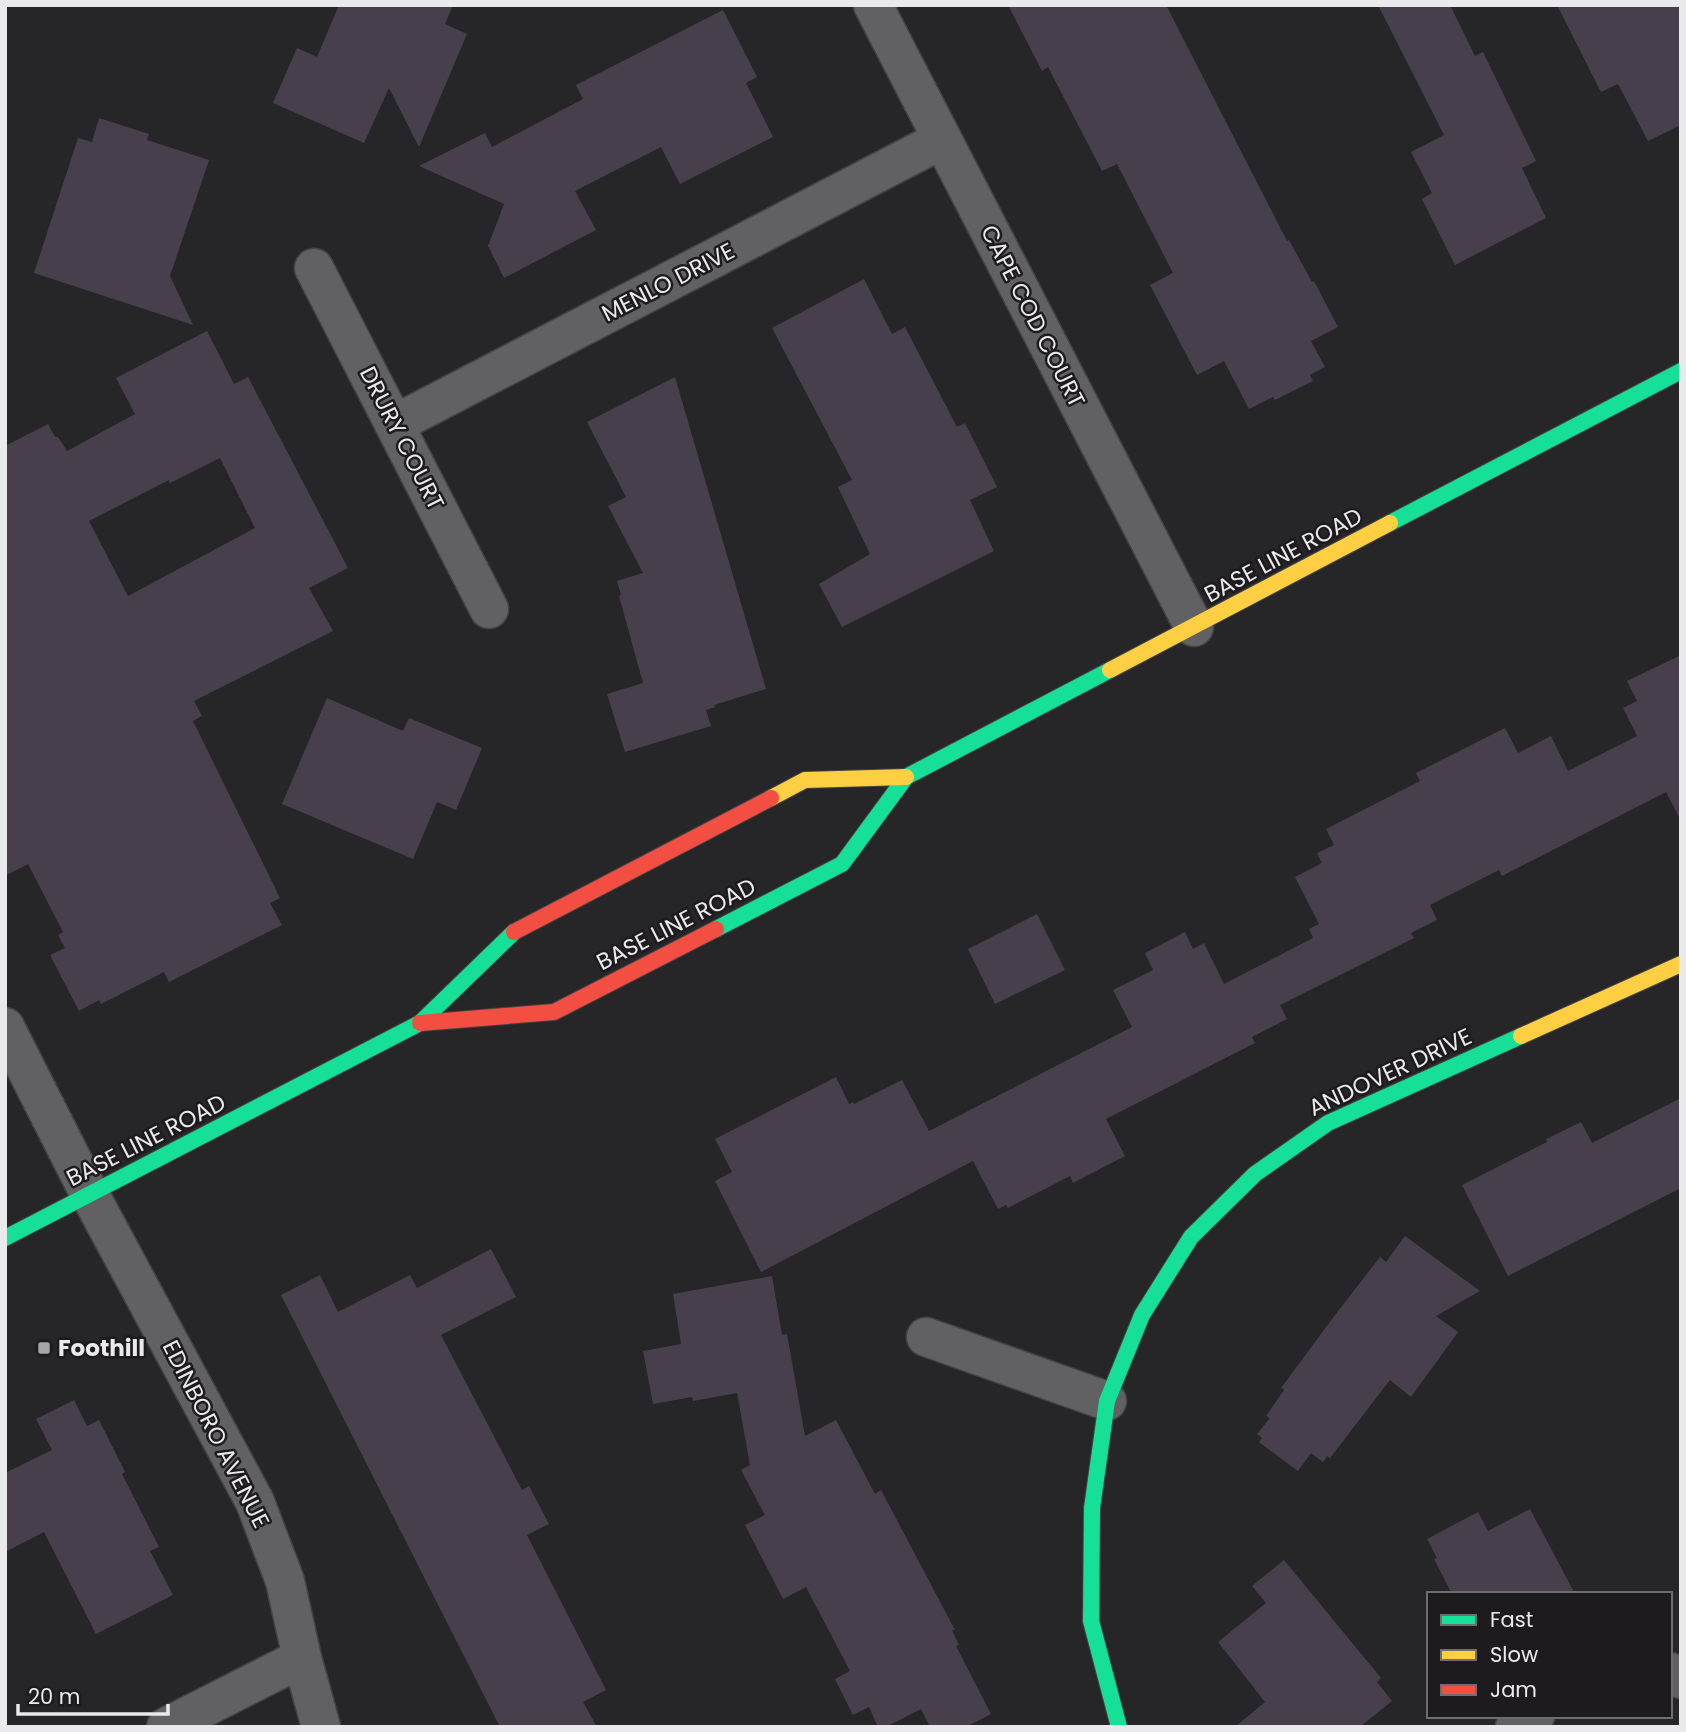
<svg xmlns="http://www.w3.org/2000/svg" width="1686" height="1732" font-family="Poppins,sans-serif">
<rect width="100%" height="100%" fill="#262527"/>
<!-- building -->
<g fill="#47404c" fill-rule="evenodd">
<polygon points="339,5 453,5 445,24 467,34 419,147 389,88 364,143 273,103 297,48 317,57"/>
<polygon points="1008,5 1166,5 1287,241 1289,240 1312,282 1314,281 1338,327 1311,341 1325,367 1310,375 1313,381 1275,400 1273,397 1249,409 1224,361 1197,375 1150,285 1173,273 1117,164 1102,171 1048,67 1042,71"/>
<polygon points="1378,5 1450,5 1475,56 1483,52 1536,161 1522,168 1546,218 1455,265 1422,199 1432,193 1411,152 1444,135"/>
<polygon points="1557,5 1681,5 1681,125 1648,141 1618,84 1601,92"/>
<polygon points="723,10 757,77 746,83 773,137 680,184 661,147 575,191 596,230 504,278 488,246 504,204 419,166 485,133 492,147 583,99 576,85"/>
<polygon points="99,118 149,134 147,140 209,160 170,276 193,325 34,273 78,138 92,142"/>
<polygon points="864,279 892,334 905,327 957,427 965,423 997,487 970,500 994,551 842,627 819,584 870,554 838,487 852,480 772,328"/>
<path d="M207,331L234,384L248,377L348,568L309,588L333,631L194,701L202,716L193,721L280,898L270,903L282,925L169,982L164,972L101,1004L99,1000L79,1011L50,955L65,948L58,935L63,932L28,864L5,876V446L48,424L55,437H58L67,451L135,414L116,378ZM220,458L255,528L128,596L89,521L169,480L170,483Z"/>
<polygon points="675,377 766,689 714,705 715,707 706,710 711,726 625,752 607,694 643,683 619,596 621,595 617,581 643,573 608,506 626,497 587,422"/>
<polygon points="1681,655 1681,821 1666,792 1502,876 1499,870 1430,905 1437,920 1411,933 1414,938 1280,1005 1287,1019 1252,1037 1255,1043 1106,1119 1125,1156 1073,1183 1070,1176 1008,1208 1006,1205 998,1209 973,1161 761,1272 715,1181 732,1172 715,1139 836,1077 849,1104 853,1102 854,1104 902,1080 929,1131 1132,1027 1113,990 1153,970 1145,953 1185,932 1193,949 1204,943 1224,984 1313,938 1309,929 1319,924 1295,877 1322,863 1317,853 1334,845 1326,829 1420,781 1416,773 1505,728 1518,753 1551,736 1568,771 1637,736 1623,708 1637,701 1627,681"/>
<polygon points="327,698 403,731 409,718 482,748 456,810 437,802 413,859 282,804"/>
<polygon points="1037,914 1065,970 995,1004 968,949"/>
<polygon points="1681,1098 1681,1188 1508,1276 1462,1185 1547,1142 1546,1139 1581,1122 1592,1143"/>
<polygon points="1405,1236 1480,1291 1436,1316 1458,1332 1411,1397 1390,1380 1330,1458 1327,1456 1323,1462 1311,1453 1298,1471 1259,1442 1262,1438 1257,1434 1270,1418 1266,1416 1284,1390 1281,1388 1335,1315 1380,1257 1386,1262"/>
<polygon points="491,1249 516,1297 441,1335 522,1490 529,1486 549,1524 527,1535 606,1690 583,1702 597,1727 500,1727 281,1295 320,1275 338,1312 410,1275 417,1288"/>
<polygon points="772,1276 782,1335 787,1334 805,1436 836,1420 875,1494 881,1490 955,1630 952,1630 959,1645 956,1646 991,1714 966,1727 930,1727 921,1709 886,1727 878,1727 869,1707 853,1715 835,1679 850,1671 806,1587 783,1599 745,1525 765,1515 741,1470 750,1465 737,1393 693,1401 692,1397 653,1404 643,1351 681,1344 673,1294"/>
<polygon points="74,1400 87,1426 99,1420 125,1472 122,1474 159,1547 150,1551 173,1595 96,1634 44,1532 5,1552 5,1473 52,1450 36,1419"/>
<polygon points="1530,1509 1575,1594 1452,1594 1434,1559 1437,1558 1427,1539 1478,1512 1488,1531"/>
<polygon points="1284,1560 1381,1678 1377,1682 1392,1701 1360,1727 1235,1727 1265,1702 1218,1642 1266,1603 1252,1586"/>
</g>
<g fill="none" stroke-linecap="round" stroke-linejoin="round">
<defs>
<g id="street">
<polyline points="873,5 1194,627"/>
<polyline points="314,268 489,609"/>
<polyline points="395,424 941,140"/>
<polyline points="5,1027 90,1195 255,1502 285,1581 302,1658 321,1727"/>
<polyline points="926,1337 1107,1401"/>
<polyline points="1670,1672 1681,1679"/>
<polyline points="166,1727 302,1658"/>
<polyline points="1515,1727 1535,1716"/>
</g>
<g id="fast">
<polyline points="1390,523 1681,371"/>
<polyline points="716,929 842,864 906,777 1110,670"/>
<polyline points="5,1238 420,1023 514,932"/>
<polyline points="1119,1727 1091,1621 1092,1508 1107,1401 1142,1315 1191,1237 1255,1174 1328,1123 1521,1036"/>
</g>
<g id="slow">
<polyline points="1110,670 1390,523"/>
<polyline points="771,798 805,780 906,777"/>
<polyline points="1521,1036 1681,964"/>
</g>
<g id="jam">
<polyline points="514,932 771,798"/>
<polyline points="420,1023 554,1012 716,929"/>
</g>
</defs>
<!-- street casing -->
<use href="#street" stroke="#434344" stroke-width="41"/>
<!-- fast casing -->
<use href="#fast" stroke="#434344" stroke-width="18"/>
<!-- slow casing -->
<use href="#slow" stroke="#434344" stroke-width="18"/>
<!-- jam casing -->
<use href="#jam" stroke="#434344" stroke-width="18"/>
<!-- street -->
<use href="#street" stroke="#616062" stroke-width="38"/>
<!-- fast -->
<use href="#fast" stroke="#16e098" stroke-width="16"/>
<!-- slow -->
<use href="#slow" stroke="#ffcf43" stroke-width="16"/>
<!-- jam -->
<use href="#jam" stroke="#f24e42" stroke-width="16"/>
</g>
<!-- markers -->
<rect fill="#a5a4a6" stroke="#1d1b1e" stroke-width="2.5" x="37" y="1341" width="14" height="14" rx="3.5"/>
<g text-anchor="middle" stroke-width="5" stroke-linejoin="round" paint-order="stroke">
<!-- street labels -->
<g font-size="23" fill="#eae9eb" stroke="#1d1b1e">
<text transform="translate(668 282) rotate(-27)" y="8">MENLO DRIVE</text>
<text transform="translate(1033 316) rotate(63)" y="8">CAPE COD COURT</text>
<text transform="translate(402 438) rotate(63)" y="8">DRURY COURT</text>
<text transform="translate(1283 555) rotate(-28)" y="8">BASE LINE ROAD</text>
<text transform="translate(676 924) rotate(-27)" y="8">BASE LINE ROAD</text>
<text transform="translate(1390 1072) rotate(-25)" y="8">ANDOVER DRIVE</text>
<text transform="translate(146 1140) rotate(-27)" y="8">BASE LINE ROAD</text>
<text transform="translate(216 1434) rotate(63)" y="8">EDINBORO AVENUE</text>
</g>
<!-- poi labels -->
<g font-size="23" font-weight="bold" fill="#eae9eb" stroke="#1d1b1e" text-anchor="start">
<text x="58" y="1356">Foothill</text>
</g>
</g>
<!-- border -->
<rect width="1686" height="1732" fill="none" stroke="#eae9eb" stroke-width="14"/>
<!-- legend -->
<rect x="1427" y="1592" width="245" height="126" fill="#1d1b1e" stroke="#6f6d70" stroke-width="2"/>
<rect x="1441" y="1615" width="35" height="10" fill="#16e098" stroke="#6f6d70" stroke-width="2"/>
<text x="1490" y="1627" font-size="21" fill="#eae9eb">Fast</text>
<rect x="1441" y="1650" width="35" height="10" fill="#ffcf43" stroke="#6f6d70" stroke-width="2"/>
<text x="1490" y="1662" font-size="21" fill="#eae9eb">Slow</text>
<rect x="1441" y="1685" width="35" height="10" fill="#f24e42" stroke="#6f6d70" stroke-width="2"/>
<text x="1490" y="1697" font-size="21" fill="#eae9eb">Jam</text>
<!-- scale -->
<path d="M18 1704v10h150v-10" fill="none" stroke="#eae9eb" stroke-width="3.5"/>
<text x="28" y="1704" font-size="21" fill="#eae9eb" stroke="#1d1b1e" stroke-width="5" paint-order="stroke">20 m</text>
</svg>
